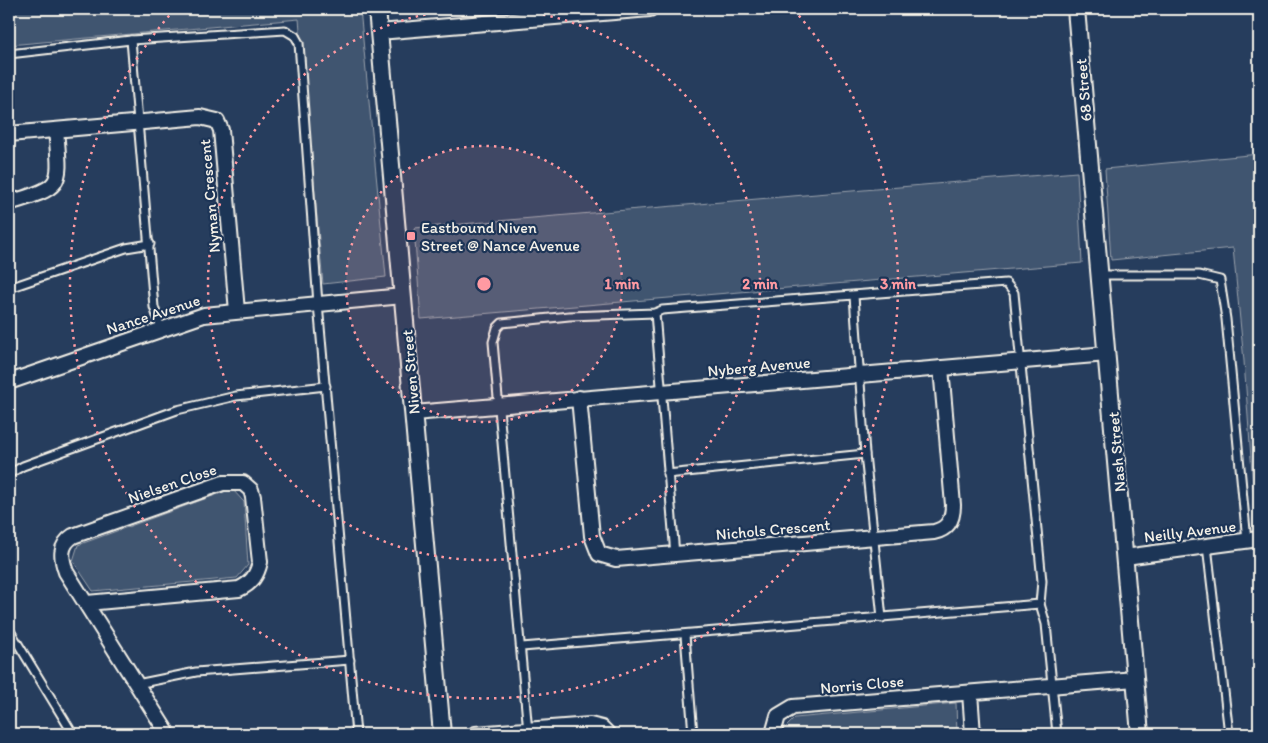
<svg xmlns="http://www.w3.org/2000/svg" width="1268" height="743" font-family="Itim,sans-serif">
<rect width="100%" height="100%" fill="#263d5d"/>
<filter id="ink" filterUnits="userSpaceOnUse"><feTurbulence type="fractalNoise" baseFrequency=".02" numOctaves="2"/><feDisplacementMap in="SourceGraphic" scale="10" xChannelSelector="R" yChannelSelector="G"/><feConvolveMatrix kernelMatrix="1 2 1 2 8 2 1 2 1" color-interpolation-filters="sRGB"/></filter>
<g filter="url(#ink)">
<!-- green -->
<g fill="#40546f" stroke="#9aa2ac">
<polygon points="9,9 360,9 386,277 323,284 299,19 9,45"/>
<polygon points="1259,154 1259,527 1256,528 1244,361 1233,248 1111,260 1105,169"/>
<polygon points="1077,172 1082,263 421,319 414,228"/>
<polygon points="232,489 244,502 248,565 237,578 93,591 73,561 78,545"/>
<polygon points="956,703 957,734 783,734 782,731 795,718"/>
</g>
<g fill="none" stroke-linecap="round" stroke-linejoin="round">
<defs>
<g id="service">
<polyline points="131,40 154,307 161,328"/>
<polyline points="9,54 131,40 285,30 295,36 299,43 318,304 356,734"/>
<polyline points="1100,275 1199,275 1220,280 1226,319 1247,541"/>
<polyline points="9,288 126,248 150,244"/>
<polyline points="854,296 865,454 882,618"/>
<polyline points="655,313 675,555"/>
<polyline points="9,474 23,466 177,410 236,396 326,386"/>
<polyline points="667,474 865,454"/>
<polyline points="1207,546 1229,734"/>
<polyline points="9,629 73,734"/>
<polyline points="685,635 693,734"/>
<polyline points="522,647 1040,604"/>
<polyline points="137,684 196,672 350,660"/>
<polyline points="528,732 493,342 497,328 502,323 569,316 655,313 662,310 1006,283 1014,293 1042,581 1040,604 1046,624 1057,734"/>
</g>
<g id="minor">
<polyline points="379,32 650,9"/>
<polyline points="9,134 200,117 217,121 221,130 237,311"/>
<path d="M9,203C64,186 61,187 56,130"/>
<polyline points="9,382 204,315 403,296"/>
<path d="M579,398L592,536L599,554L616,559L934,532C948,529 953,519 953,505L941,368"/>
<polyline points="414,413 1107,354"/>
<polyline points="1125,557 1259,539"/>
<path d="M87,603L239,589C252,583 257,575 260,562L253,497L251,490L243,483H223L73,536C59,545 61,558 66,572L168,734"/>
<polyline points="970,693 973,734"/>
<polyline points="475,734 590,725 602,728 608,734"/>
<polyline points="773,734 778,716 793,707 1135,679"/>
</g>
<g id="tertiary">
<polyline points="377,9 442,734"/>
<polyline points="1076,9 1140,734"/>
</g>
</defs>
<!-- service casing -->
<use href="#service" stroke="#f4f1e8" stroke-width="11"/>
<!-- minor casing -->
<use href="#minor" stroke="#f4f1e8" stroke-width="18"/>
<!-- tertiary casing -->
<use href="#tertiary" stroke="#f4f1e8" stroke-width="20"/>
<!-- service -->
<use href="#service" stroke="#1d3557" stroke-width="7"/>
<!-- minor -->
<use href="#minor" stroke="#1d3557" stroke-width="14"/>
<!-- tertiary -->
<use href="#tertiary" stroke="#1d3557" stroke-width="16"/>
</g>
</g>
<!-- distance rings -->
<circle cx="484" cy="284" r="138" fill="#ff9aa2" fill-opacity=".12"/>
<g fill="none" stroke="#ff9aa2" stroke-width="2.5" stroke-dasharray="2.5 5">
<circle cx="484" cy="284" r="138"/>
<path d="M506 9A276 276 0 1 1 462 9"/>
<path d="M794 10A414 414 0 1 1 174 10"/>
</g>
<!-- markers -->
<rect fill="#ff9aa2" stroke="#1d3557" stroke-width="2" x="406" y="231" width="10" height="10" rx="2.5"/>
<g text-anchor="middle" stroke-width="4.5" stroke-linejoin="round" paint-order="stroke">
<!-- street labels -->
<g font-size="16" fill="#f4f1e8" stroke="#1d3557">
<text transform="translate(1083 90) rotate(-95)" y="6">68 Street</text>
<text transform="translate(209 196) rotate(-95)" y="6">Nyman Crescent</text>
<text transform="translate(153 314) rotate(-18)" y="6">Nance Avenue</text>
<text transform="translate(759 366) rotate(-5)" y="6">Nyberg Avenue</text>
<text transform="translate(410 372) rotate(-95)" y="6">Niven Street</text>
<text transform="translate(1116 452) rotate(-95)" y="6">Nash Street</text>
<text transform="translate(172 483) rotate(-19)" y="6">Nielsen Close</text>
<text transform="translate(773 529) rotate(-5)" y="6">Nichols Crescent</text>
<text transform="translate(1190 531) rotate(-7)" y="6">Neilly Avenue</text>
<text transform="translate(862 684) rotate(-5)" y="6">Norris Close</text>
</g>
<!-- poi labels -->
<g font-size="16" fill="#f4f1e8" stroke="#1d3557" text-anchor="start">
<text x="421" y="233">Eastbound Niven<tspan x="421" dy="18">Street @ Nance Avenue</tspan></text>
</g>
</g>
<circle cx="484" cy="284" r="8" fill="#ff9aa2" stroke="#1d3557" stroke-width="2.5"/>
<g font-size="15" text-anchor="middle" font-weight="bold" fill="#ff9aa2" stroke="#1d3557" stroke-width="4.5" stroke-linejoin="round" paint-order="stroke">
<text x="622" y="289">1 min</text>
<text x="760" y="289">2 min</text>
<text x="898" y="289">3 min</text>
</g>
<!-- margin -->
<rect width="1268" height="743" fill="none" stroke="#1d3557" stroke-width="30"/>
<rect x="15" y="15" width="1238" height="713" fill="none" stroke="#f4f1e8" stroke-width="2" filter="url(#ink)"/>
</svg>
